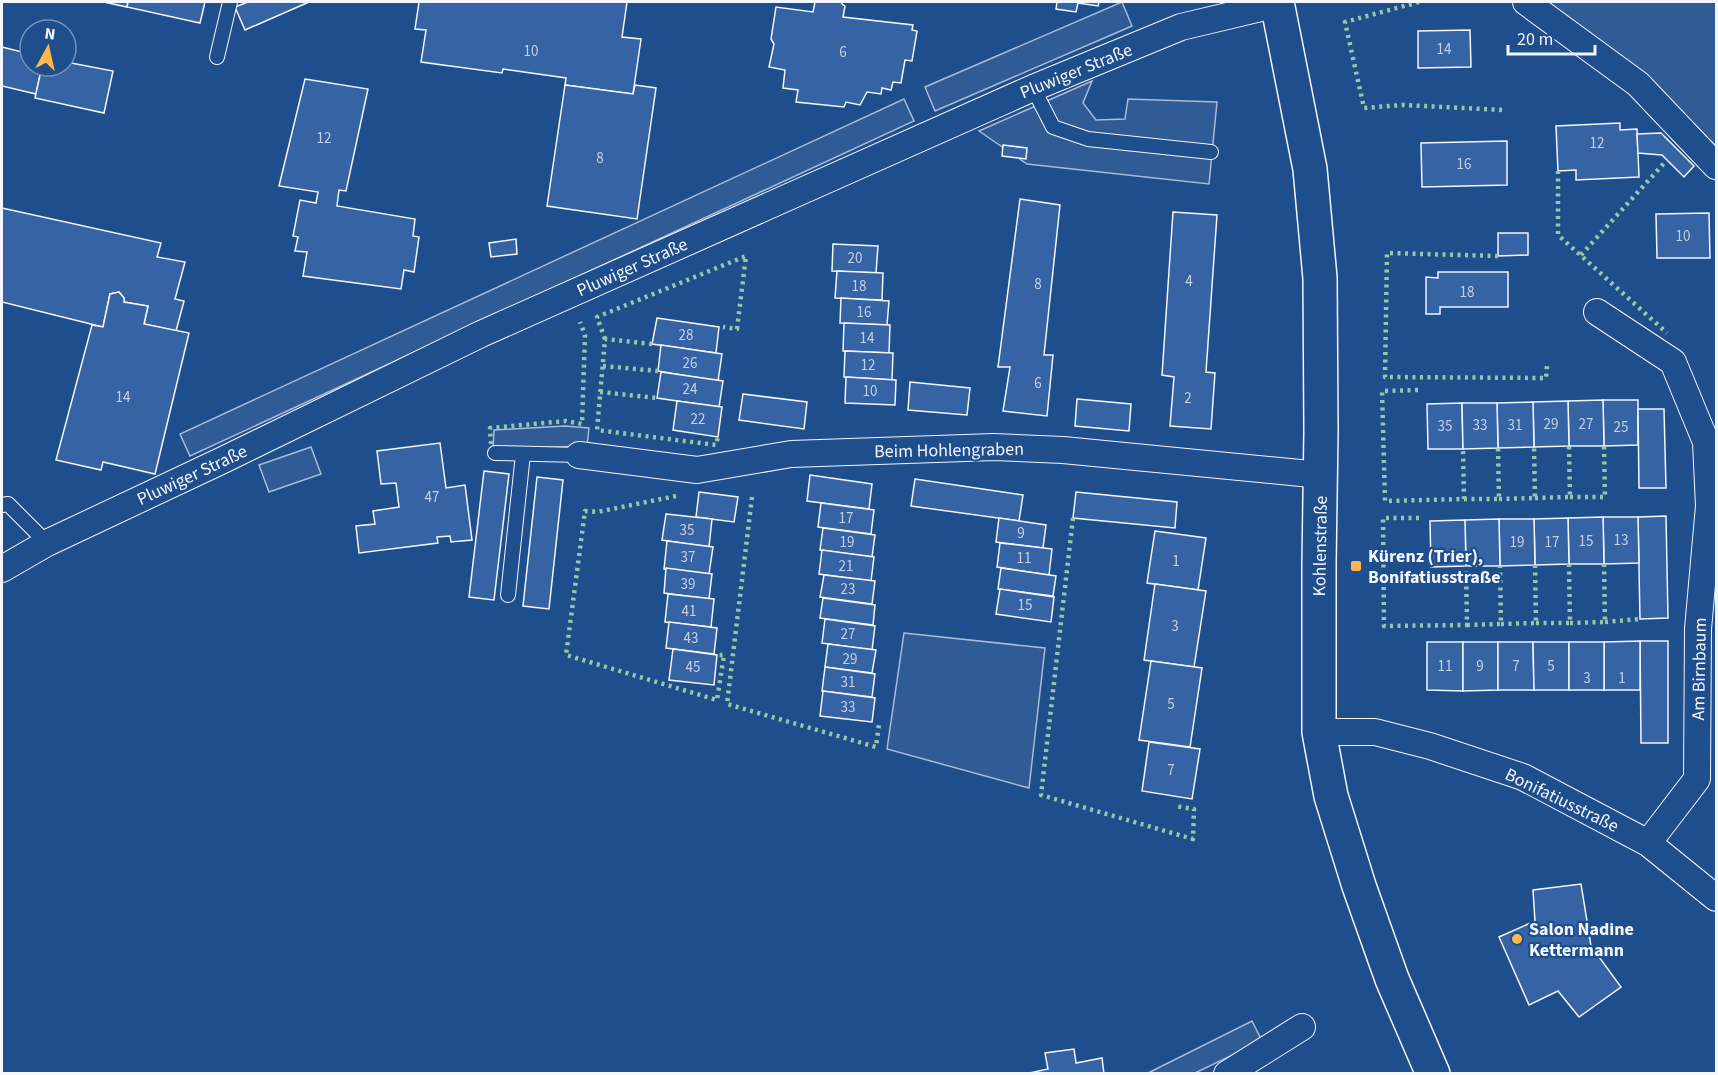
<svg xmlns="http://www.w3.org/2000/svg" width="1718" height="1075" font-family="'Source Sans 3',sans-serif">
<rect width="100%" height="100%" fill="#1f4e8c"/>
<!-- built -->
<g fill="#305b95" stroke="#a8bbd7" stroke-width="1.5">
<polygon points="1122,2 1132,26 935,111 925,87"/>
<polygon points="1545,2 1716,2 1716,146 1665,96"/>
<polygon points="1092,81 1083,103 1096,120 1125,119 1128,99 1217,102 1209,184 1027,164 979,131"/>
<polygon points="904,99 914,121 190,456 180,434"/>
<polygon points="565,426 589,428 587,446 493,449 494,430"/>
<polygon points="311,447 321,474 269,492 259,465"/>
<polygon points="904,633 1045,648 1029,788 887,749"/>
<polygon points="1252,1021 1262,1041 1195,1073 1146,1074"/>
</g>
<!-- building -->
<g fill="#3563a3" stroke="#f2f6ff" stroke-width="1.5">
<polygon points="104,2 128,2 127,7"/>
<polygon points="128,2 205,2 200,23 127,7"/>
<polygon points="248,2 309,2 245,30 235,7"/>
<polygon points="419,2 627,2 622,37 641,39 633,94 565,85 566,78 503,69 502,73 421,62 426,30 415,29"/>
<polygon points="815,2 842,2 842,4 845,6 843,17 913,25 912,30 917,31 912,61 905,60 901,83 893,82 891,90 882,88 881,94 867,92 860,105 846,102 844,107 796,102 798,90 783,88 785,70 769,67 774,44 771,39 776,7 813,12"/>
<polygon points="1057,2 1099,2 1098,6 1078,3 1076,12 1056,9"/>
<polygon points="1470,30 1471,67 1418,68 1418,31"/>
<polygon points="2,47 30,54 30,66 42,66 36,94 2,86"/>
<polygon points="66,62 113,71 104,113 35,98 42,66 66,66"/>
<polygon points="305,79 368,89 346,191 339,190 337,206 415,219 413,236 419,237 414,272 404,270 401,289 303,276 307,252 295,251 298,237 293,236 300,200 316,203 318,192 279,186"/>
<polygon points="565,85 633,94 635,85 656,88 637,219 547,206"/>
<polygon points="1620,123 1620,130 1637,129 1639,177 1576,180 1576,170 1558,171 1556,126"/>
<polygon points="1661,133 1694,166 1684,177 1662,155 1638,153 1637,134"/>
<polygon points="1507,141 1507,185 1422,187 1421,143"/>
<polygon points="1003,145 1027,148 1026,159 1002,156"/>
<polygon points="1020,199 1060,205 1044,355 1053,355 1047,416 1003,411 1010,367 998,367"/>
<polygon points="2,208 161,243 157,257 185,262 175,299 184,301 176,331 144,324 148,306 124,302 124,298 119,292 110,294 103,327 2,302"/>
<polygon points="1173,212 1217,215 1206,372 1215,373 1211,429 1170,426 1174,377 1162,375"/>
<polygon points="1709,213 1710,258 1657,258 1656,214"/>
<polygon points="1498,233 1528,233 1528,255 1498,256"/>
<polygon points="516,239 517,254 491,257 489,243"/>
<polygon points="833,244 878,246 876,273 832,271"/>
<polygon points="837,271 883,273 882,300 835,298"/>
<polygon points="1438,272 1508,272 1508,307 1440,307 1440,314 1426,314 1426,277 1438,278"/>
<polygon points="119,292 124,298 124,302 148,306 144,324 189,333 155,474 103,462 101,470 56,460 92,325 103,327 110,294"/>
<polygon points="841,298 889,301 887,325 840,323"/>
<polygon points="657,318 719,327 716,353 652,344"/>
<polygon points="844,323 890,325 889,353 843,351"/>
<polygon points="661,345 722,354 718,381 658,371"/>
<polygon points="845,351 893,353 892,380 844,377"/>
<polygon points="661,372 723,381 719,407 657,398"/>
<polygon points="846,377 896,380 895,405 845,403"/>
<polygon points="910,382 970,388 967,415 908,410"/>
<polygon points="743,394 807,402 804,429 739,420"/>
<polygon points="1077,399 1131,404 1129,431 1075,426"/>
<polygon points="1603,400 1638,400 1638,445 1604,446"/>
<polygon points="1603,400 1604,446 1569,446 1568,401"/>
<polygon points="677,401 722,407 718,437 673,430"/>
<polygon points="1568,401 1569,446 1534,447 1533,402"/>
<polygon points="1533,402 1534,447 1498,448 1497,403"/>
<polygon points="1462,403 1463,449 1428,449 1427,404"/>
<polygon points="1462,403 1497,403 1498,448 1463,449"/>
<polygon points="1638,409 1664,409 1666,488 1639,488"/>
<polygon points="440,443 446,488 465,485 472,540 451,542 450,536 437,537 438,543 359,553 356,526 375,524 373,511 399,507 396,483 381,484 377,451"/>
<polygon points="484,471 509,474 494,600 469,597"/>
<polygon points="810,475 872,484 869,509 807,501"/>
<polygon points="537,477 563,480 549,609 523,606"/>
<polygon points="915,479 1023,495 1019,521 911,506"/>
<polygon points="699,492 738,497 734,522 696,517"/>
<polygon points="1076,492 1177,502 1175,528 1073,518"/>
<polygon points="821,503 874,510 871,534 818,527"/>
<polygon points="666,514 712,519 709,547 662,540"/>
<polygon points="1666,516 1668,618 1640,619 1638,517"/>
<polygon points="1603,517 1638,517 1639,563 1604,564"/>
<polygon points="1603,517 1604,564 1569,564 1568,518"/>
<polygon points="999,518 1046,525 1043,548 996,542"/>
<polygon points="1568,518 1569,564 1535,565 1534,519"/>
<polygon points="1499,519 1534,519 1535,565 1500,566"/>
<polygon points="1499,519 1500,566 1466,566 1465,520"/>
<polygon points="1465,520 1466,566 1431,567 1430,521"/>
<polygon points="823,528 875,535 872,557 820,550"/>
<polygon points="1155,531 1206,538 1198,590 1147,583"/>
<polygon points="667,541 713,547 709,574 664,569"/>
<polygon points="1000,543 1052,549 1049,575 997,567"/>
<polygon points="822,550 874,557 871,581 819,574"/>
<polygon points="666,568 712,574 709,599 664,593"/>
<polygon points="1001,568 1056,576 1053,596 998,589"/>
<polygon points="824,575 875,581 872,604 820,597"/>
<polygon points="1155,584 1206,591 1194,667 1144,660"/>
<polygon points="1000,589 1054,597 1051,622 996,614"/>
<polygon points="668,594 714,599 711,627 665,622"/>
<polygon points="823,598 875,605 873,625 820,618"/>
<polygon points="825,619 875,626 872,650 822,643"/>
<polygon points="669,622 717,628 714,654 666,648"/>
<polygon points="1640,641 1668,641 1668,743 1641,743"/>
<polygon points="1640,641 1640,690 1604,690 1604,642"/>
<polygon points="1427,642 1463,642 1463,691 1427,690"/>
<polygon points="1463,642 1498,642 1498,690 1463,691"/>
<polygon points="1498,642 1533,642 1534,690 1498,690"/>
<polygon points="1533,642 1569,642 1569,690 1534,690"/>
<rect x="1569" y="642" width="35" height="48"/>
<polygon points="828,644 876,650 872,673 825,667"/>
<polygon points="673,649 717,655 714,685 669,680"/>
<polygon points="1151,661 1202,668 1190,747 1139,740"/>
<polygon points="825,667 875,674 872,697 822,691"/>
<polygon points="823,691 875,698 872,722 820,716"/>
<polygon points="1149,742 1200,749 1192,799 1142,791"/>
<polygon points="1581,884 1591,946 1621,987 1579,1017 1558,991 1529,1005 1499,937 1535,921 1533,890"/>
<polygon points="1074,1049 1076,1063 1102,1058 1104,1074 1025,1074 1048,1069 1045,1053"/>
</g>
<g fill="none" stroke-linecap="round" stroke-linejoin="round">
<defs>
<g id="service">
<polyline points="217,57 230,2"/>
<polyline points="1033,88 1053,127 1088,139 1211,152"/>
<polyline points="495,453 579,455"/>
<polyline points="2,505 8,504 47,543"/>
<polyline points="508,595 523,454"/>
</g>
<g id="minor">
<polyline points="1526,2 1638,84 1716,166"/>
<polyline points="1597,312 1673,362 1706,442 1709,506 1698,629 1697,779 1648,843"/>
<polyline points="579,455 697,470 791,454 994,447 1063,450 1321,475"/>
<polyline points="2,569 47,543 223,460 481,334 1033,88 1181,27 1278,4"/>
<polyline points="1319,732 1375,732 1430,746 1523,777 1648,843 1716,898"/>
<polyline points="1227,1074 1302,1027"/>
</g>
<polyline id="secondary" points="1277,2 1310,169 1320,278 1321,431 1319,564 1319,732 1331,796 1359,886 1392,979 1433,1074"/>
</defs>
<!-- service casing -->
<use href="#service" stroke="#f2f6ff" stroke-width="16"/>
<!-- minor casing -->
<use href="#minor" stroke="#f2f6ff" stroke-width="28"/>
<!-- secondary casing -->
<use href="#secondary" stroke="#f2f6ff" stroke-width="36"/>
<!-- service -->
<use href="#service" stroke="#1f4e8c" stroke-width="14"/>
<!-- minor -->
<use href="#minor" stroke="#1f4e8c" stroke-width="26"/>
<!-- secondary -->
<use href="#secondary" stroke="#1f4e8c" stroke-width="33"/>
<!-- hedge -->
<g stroke="#97c8a6" stroke-width="4.5" stroke-dasharray="3 4.5" stroke-linecap="butt">
<polyline points="1419,2 1345,22 1364,108 1403,105 1504,110"/>
<polyline points="1558,171 1558,235 1667,333"/>
<polyline points="1581,255 1667,160"/>
<polyline points="1498,256 1387,253 1385,377 1546,378 1547,365"/>
<polyline points="605,339 597,317 746,256 737,329 723,327"/>
<polyline points="652,344 605,339 597,430 716,445 718,437"/>
<polyline points="603,366 658,371"/>
<polyline points="1418,390 1382,391 1385,501 1464,499 1463,449"/>
<polyline points="600,392 657,398"/>
<polyline points="491,444 490,428 566,421 582,424 585,335 580,322"/>
<polyline points="676,496 597,512 585,511 566,655 717,700 724,655 717,655"/>
<polyline points="752,497 727,704 876,747 879,724"/>
<polyline points="1570,497 1605,497 1604,446"/>
<polyline points="1535,498 1570,497 1569,446"/>
<polyline points="1464,499 1499,499 1498,448"/>
<polyline points="1499,499 1535,498 1534,447"/>
<polyline points="1073,518 1041,795 1193,839 1194,809 1174,806"/>
<polyline points="1419,518 1383,518 1384,626 1467,625 1466,566"/>
<polyline points="1605,622 1640,619"/>
<polyline points="1536,623 1570,623 1569,564"/>
<polyline points="1570,623 1605,622 1604,564"/>
<polyline points="1501,624 1536,623 1535,565"/>
<polyline points="1467,625 1501,624 1500,566"/>
</g>
</g>
<!-- markers -->
<g fill="#ffb74d" stroke="#1f4e8c" stroke-width="2">
<rect x="1350" y="560" width="12" height="12" rx="3"/>
<circle cx="1517" cy="939" r="6"/>
</g>
<g text-anchor="middle" stroke-width="4.5" stroke-linejoin="round" paint-order="stroke">
<!-- number labels -->
<g font-size="15" fill="#c3d1e8">
<text x="1444" y="54">14</text>
<text x="531" y="56">10</text>
<text x="843" y="57">6</text>
<text x="324" y="143">12</text>
<text x="1597" y="148">12</text>
<text x="600" y="163">8</text>
<text x="1464" y="169">16</text>
<text x="1683" y="241">10</text>
<text x="855" y="263">20</text>
<text x="1189" y="286">4</text>
<text x="1038" y="289">8</text>
<text x="859" y="291">18</text>
<text x="1467" y="297">18</text>
<text x="864" y="317">16</text>
<text x="686" y="340">28</text>
<text x="867" y="343">14</text>
<text x="690" y="368">26</text>
<text x="868" y="370">12</text>
<text x="1038" y="388">6</text>
<text x="690" y="394">24</text>
<text x="870" y="396">10</text>
<text x="123" y="402">14</text>
<text x="1188" y="403">2</text>
<text x="698" y="424">22</text>
<text x="1551" y="429">29</text>
<text x="1586" y="429">27</text>
<text x="1480" y="430">33</text>
<text x="1515" y="430">31</text>
<text x="1445" y="431">35</text>
<text x="1621" y="432">25</text>
<text x="432" y="502">47</text>
<text x="846" y="523">17</text>
<text x="687" y="535">35</text>
<text x="1021" y="538">9</text>
<text x="1621" y="545">13</text>
<text x="1586" y="546">15</text>
<text x="847" y="547">19</text>
<text x="1517" y="547">19</text>
<text x="1552" y="547">17</text>
<text x="688" y="562">37</text>
<text x="1024" y="563">11</text>
<text x="1176" y="566">1</text>
<text x="846" y="571">21</text>
<text x="688" y="589">39</text>
<text x="848" y="594">23</text>
<text x="1025" y="610">15</text>
<text x="689" y="616">41</text>
<text x="1175" y="631">3</text>
<text x="848" y="639">27</text>
<text x="691" y="643">43</text>
<text x="850" y="664">29</text>
<text x="1445" y="671">11</text>
<text x="1480" y="671">9</text>
<text x="1516" y="671">7</text>
<text x="1551" y="671">5</text>
<text x="693" y="672">45</text>
<text x="1587" y="683">3</text>
<text x="1622" y="683">1</text>
<text x="848" y="687">31</text>
<text x="1171" y="709">5</text>
<text x="848" y="712">33</text>
<text x="1171" y="775">7</text>
</g>
<!-- street labels -->
<g font-size="18" fill="#f2f6ff" stroke="#1f4e8c">
<text transform="translate(1076 71) rotate(-22)" y="6">Pluwiger Straße</text>
<text transform="translate(632 267) rotate(-24)" y="6">Pluwiger Straße</text>
<text transform="translate(949 450) rotate(-1)" y="6">Beim Hohlengraben</text>
<text transform="translate(192 475) rotate(-25)" y="6">Pluwiger Straße</text>
<text transform="translate(1320 546) rotate(-89)" y="6">Kohlenstraße</text>
<text transform="translate(1699 669) rotate(-89)" y="6">Am Birnbaum</text>
<text transform="translate(1562 800) rotate(26)" y="6">Bonifatiusstraße</text>
</g>
<!-- poi labels -->
<g font-size="18" font-weight="bold" fill="#f2f6ff" stroke="#1f4e8c" text-anchor="start">
<text x="1368" y="562">Kürenz (Trier),<tspan x="1368" dy="21">Bonifatiusstraße</tspan></text>
<text x="1529" y="935">Salon Nadine<tspan x="1529" dy="21">Kettermann</tspan></text>
</g>
</g>
<!-- border -->
<rect width="1718" height="1075" fill="none" stroke="#f2f6ff" stroke-width="6"/>
<!-- north arrow -->
<g transform="translate(48 48) rotate(8)"><circle r="28" fill="#1f4e8c" stroke="#7391ba" stroke-width="1.5"/>
<path d="M0-4.5L10 22L0 15L-10 22Z" fill="#ffb74d"/>
<text y="-9" font-size="16" font-weight="bold" text-anchor="middle" fill="#f2f6ff">N</text>
</g>
<!-- scale -->
<path d="M1508 45v9h87v-9" fill="none" stroke="#f2f6ff" stroke-width="3"/>
<text x="1517" y="45" font-size="18" fill="#f2f6ff" stroke="#1f4e8c" stroke-width="4.5" paint-order="stroke">20 m</text>
</svg>
